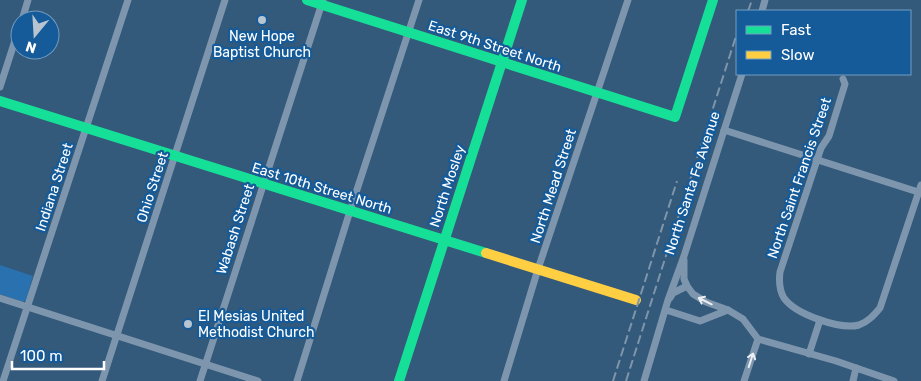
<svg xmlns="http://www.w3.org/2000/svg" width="921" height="381" font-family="Rubik,sans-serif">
<rect width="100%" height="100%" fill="#33597b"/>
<!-- green -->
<polygon fill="#2a71af" points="0,265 33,276 26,300 23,302 0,294"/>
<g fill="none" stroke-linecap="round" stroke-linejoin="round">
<!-- street -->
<g stroke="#7e96ad" stroke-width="7">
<polyline points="762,11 765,0"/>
<polyline points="22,20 28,0"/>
<path d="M843,79L845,84L829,136L821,148L780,272C779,280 779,290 784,298C795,314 840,330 859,325C868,322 874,315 880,308L921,185"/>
<polyline points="0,87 20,25"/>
<polyline points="724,130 921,193"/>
<polyline points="684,260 684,279 687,286 693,294 706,302 728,310 743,319 758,339 836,361 894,381"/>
<polyline points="0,298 258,381"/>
<polyline points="670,298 673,293 687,286"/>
<polyline points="666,310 700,321 728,310"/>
<polyline points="809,354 820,320"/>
<polyline points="3,381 128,0"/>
<polyline points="102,381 225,0"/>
<polyline points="200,381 323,0"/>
<polyline points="297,381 350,211 419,0"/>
<polyline points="504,381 538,269 628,0"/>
<polyline points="644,381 668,300 684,256 742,74"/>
<polyline points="744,381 758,339"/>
<polyline points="853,381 856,368"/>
</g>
<!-- fast -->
<g stroke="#16e098" stroke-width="10">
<polyline points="307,0 675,117 713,0"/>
<polyline points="0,101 486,253"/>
<polyline points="399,381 522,0"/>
</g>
<!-- slow -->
<polyline stroke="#ffcf43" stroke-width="10" points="486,253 636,300"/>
<!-- rail -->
<g stroke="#7e95ab" stroke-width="2" stroke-dasharray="9 4" stroke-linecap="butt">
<polyline points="748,11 752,0"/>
<polyline points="613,381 677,181"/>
<polyline points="626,381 737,33"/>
</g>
</g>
<!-- one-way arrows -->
<defs><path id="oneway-shaft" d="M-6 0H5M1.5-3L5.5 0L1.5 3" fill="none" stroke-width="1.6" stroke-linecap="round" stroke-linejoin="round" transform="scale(1.25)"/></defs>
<g stroke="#eceff3">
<use href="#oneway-shaft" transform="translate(705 301) rotate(-154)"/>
<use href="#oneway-shaft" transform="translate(751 360) rotate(-72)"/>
</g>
<!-- markers -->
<g fill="#b8c5d1" stroke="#155b99" stroke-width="2">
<circle cx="262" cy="20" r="5"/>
<circle cx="188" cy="324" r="5"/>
</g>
<g text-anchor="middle" stroke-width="4.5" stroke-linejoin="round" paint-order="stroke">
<!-- poi labels -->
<g font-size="14" fill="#fff" stroke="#155b99">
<text x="262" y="41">New Hope<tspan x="262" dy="16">Baptist Church</tspan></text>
<text x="198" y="321" text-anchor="start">El Mesias United<tspan x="198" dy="16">Methodist Church</tspan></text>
</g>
<!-- street labels -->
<g font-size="14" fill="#fff" stroke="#155b99">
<text transform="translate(495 46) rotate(18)" y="5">East 9th Street North</text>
<text transform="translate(799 178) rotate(-71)" y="5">North Saint Francis Street</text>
<text transform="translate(692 183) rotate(-72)" y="5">North Santa Fe Avenue</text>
<text transform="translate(447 186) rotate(-72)" y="5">North Mosley</text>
<text transform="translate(553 186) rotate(-72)" y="5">North Mead Street</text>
<text transform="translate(54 187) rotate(-72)" y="5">Indiana Street</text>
<text transform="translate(152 187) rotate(-72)" y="5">Ohio Street</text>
<text transform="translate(322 188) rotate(17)" y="5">East 10th Street North</text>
<text transform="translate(235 229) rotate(-72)" y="5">Wabash Street</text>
</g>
</g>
<!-- legend -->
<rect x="736" y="10" width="175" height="65" fill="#155b99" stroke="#739dc2"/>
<rect x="746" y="26" width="25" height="8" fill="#16e098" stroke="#739dc2"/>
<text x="781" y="35" font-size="15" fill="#ffffff">Fast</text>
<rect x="746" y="51" width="25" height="8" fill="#ffcf43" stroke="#739dc2"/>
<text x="781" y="60" font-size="15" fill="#ffffff">Slow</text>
<!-- north arrow -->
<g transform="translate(35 35) rotate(198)"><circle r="24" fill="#155b99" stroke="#739dc2"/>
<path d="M0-4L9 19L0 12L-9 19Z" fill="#b8c5d1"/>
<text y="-8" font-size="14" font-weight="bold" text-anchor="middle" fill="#ffffff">N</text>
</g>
<!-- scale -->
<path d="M12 361v8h92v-8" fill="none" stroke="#ffffff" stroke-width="2.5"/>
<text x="20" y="361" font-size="15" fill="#ffffff" stroke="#155b99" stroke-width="4" paint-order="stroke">100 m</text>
</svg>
